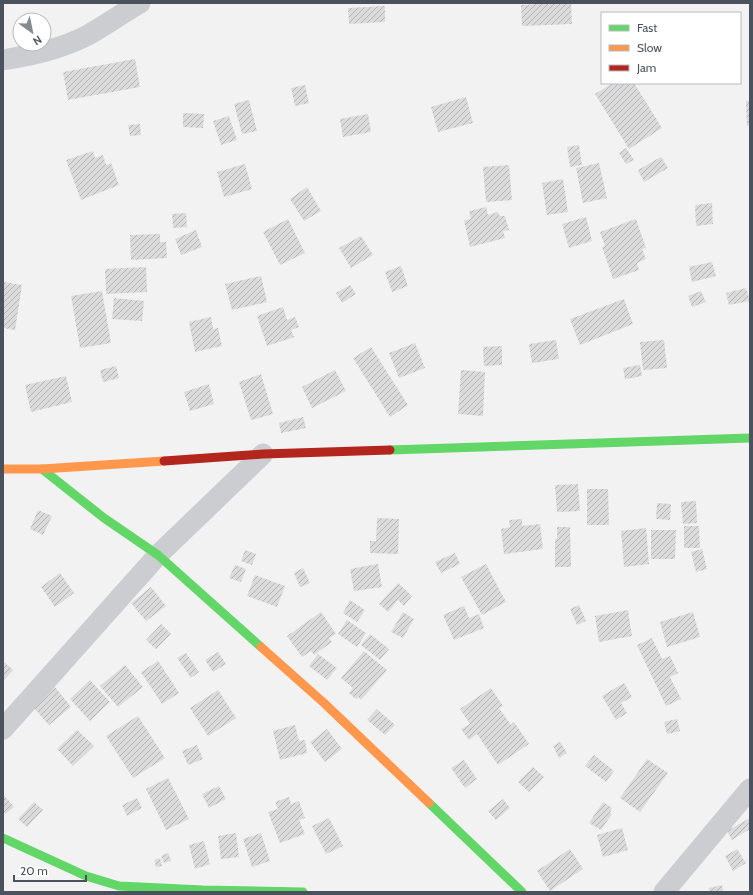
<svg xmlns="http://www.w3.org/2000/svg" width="753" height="895" font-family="Cabin,sans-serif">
<defs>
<pattern id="building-hatch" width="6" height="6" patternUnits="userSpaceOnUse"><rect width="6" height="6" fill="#dbdbdc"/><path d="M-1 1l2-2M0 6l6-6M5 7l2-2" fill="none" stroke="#b4b4b6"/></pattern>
</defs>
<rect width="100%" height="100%" fill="#f2f2f2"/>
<!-- building -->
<g fill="url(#building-hatch)">
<polygon points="555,3 571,3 572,24 522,26 521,5"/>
<polygon points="385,6 385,22 349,24 348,8"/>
<polygon points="135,59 140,87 68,100 63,72"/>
<polygon points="613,83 634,83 662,128 629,149 595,94"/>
<polygon points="305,85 309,103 295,106 291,88"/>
<polygon points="466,97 473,123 438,132 431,107"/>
<polygon points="249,100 257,131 242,134 234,104"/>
<polygon points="746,101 750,101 750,126 747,126"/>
<polygon points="183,113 204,114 203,128 183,127"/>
<polygon points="368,114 371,132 343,137 340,119"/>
<polygon points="229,116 237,140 221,145 213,121"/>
<polygon points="140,124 141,135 130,136 128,125"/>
<polygon points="579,145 582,165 570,167 567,147"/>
<polygon points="626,148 634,160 626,164 619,153"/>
<polygon points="93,151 95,158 103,155 106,165 111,163 119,185 81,200 66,160"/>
<polygon points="661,157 668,168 644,182 638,170"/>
<polygon points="599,163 607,198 583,203 576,168"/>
<polygon points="245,164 252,189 224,197 217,172"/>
<polygon points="509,165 512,200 486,202 483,167"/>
<polygon points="563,179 568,212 547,215 542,183"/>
<polygon points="307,187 321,211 304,221 290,199"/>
<polygon points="712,203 713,224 696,226 695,205"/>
<polygon points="486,207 488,215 498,212 500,216 505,216 509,230 503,231 505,238 470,247 464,220 471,219 469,211"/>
<polygon points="186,213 187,227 173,228 172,214"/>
<polygon points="586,217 592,241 569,248 562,224"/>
<polygon points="288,219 305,253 280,265 263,232"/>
<polygon points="636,219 646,248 642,249 646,259 637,263 639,270 613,279 602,247 605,246 600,232"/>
<polygon points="196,230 202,247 181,255 175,239"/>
<polygon points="160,234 160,242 166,242 167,258 131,260 130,235"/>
<polygon points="361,236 373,255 351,268 339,248"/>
<polygon points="712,262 716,276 692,282 689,267"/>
<polygon points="401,266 408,286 392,292 385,272"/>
<polygon points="146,267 147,292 106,294 105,269"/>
<polygon points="261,276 267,302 232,310 225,284"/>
<polygon points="3,282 22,285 15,330 3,328"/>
<polygon points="350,285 356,294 342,303 336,293"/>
<polygon points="746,288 750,301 729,305 726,293"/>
<polygon points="102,291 111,343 80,348 71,296"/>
<polygon points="701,291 706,302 692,307 688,296"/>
<polygon points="114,298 144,301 142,321 112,319"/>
<polygon points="624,299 633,324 580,345 570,319"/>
<polygon points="283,307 287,320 295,317 299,327 291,330 294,337 267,346 257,316"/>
<polygon points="211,317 213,329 218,328 222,346 195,352 189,322"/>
<polygon points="556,340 559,359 532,363 529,344"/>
<polygon points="664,340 667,368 643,370 640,342"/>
<polygon points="415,343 425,368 399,378 389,353"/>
<polygon points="502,346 502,365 484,366 483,347"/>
<polygon points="371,347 408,405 390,417 353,358"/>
<polygon points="640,365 642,376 625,379 623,368"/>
<polygon points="116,366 119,378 103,382 100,370"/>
<polygon points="335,370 346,391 312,408 302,387"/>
<polygon points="461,370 485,372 483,416 458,414"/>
<polygon points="261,374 273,414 251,420 239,382"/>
<polygon points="66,376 72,402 31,412 25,385"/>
<polygon points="209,384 214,404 190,411 184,392"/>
<polygon points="303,417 306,428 281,433 279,423"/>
<polygon points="578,484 580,511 557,512 555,485"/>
<polygon points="587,489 608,489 609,525 587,525"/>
<polygon points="696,501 697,523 683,524 681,502"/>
<polygon points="657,503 671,504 670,520 656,519"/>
<polygon points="38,510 52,516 43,535 30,529"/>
<polygon points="377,518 399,519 398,554 370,553 370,541 376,541"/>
<polygon points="522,519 522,526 540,524 543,549 504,554 501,529 510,527 509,520"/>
<polygon points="684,526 699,526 700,548 684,548"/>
<polygon points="557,527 570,527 571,567 555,567 555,539 557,539"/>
<polygon points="646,528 649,564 624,567 621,531"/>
<polygon points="651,530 676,530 675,559 651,559"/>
<polygon points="702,549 707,569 696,572 691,552"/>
<polygon points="245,550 256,554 252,565 241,561"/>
<polygon points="455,553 460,564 441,573 435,562"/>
<polygon points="378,564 382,587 354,591 350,569"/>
<polygon points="486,564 506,602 482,615 461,577"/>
<polygon points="235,565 246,569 241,582 229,578"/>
<polygon points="303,568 310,583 300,587 294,573"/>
<polygon points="60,573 74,593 55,607 41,587"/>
<polygon points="255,575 285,586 277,607 247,596"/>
<polygon points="398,583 412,596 404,606 398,600 388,612 379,604"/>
<polygon points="151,587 166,606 146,621 131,603"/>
<polygon points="350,600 365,610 357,622 343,613"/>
<polygon points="579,605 586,621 577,625 570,609"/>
<polygon points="464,606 469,618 479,614 484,628 454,640 443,615"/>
<polygon points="628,610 632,636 599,642 595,616"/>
<polygon points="321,612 336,634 329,638 332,642 314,655 311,651 302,657 287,636"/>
<polygon points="403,612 414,619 403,638 391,632"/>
<polygon points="693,612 700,637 667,647 660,622"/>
<polygon points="347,620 366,633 357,647 338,634"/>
<polygon points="161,624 171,634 156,649 146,640"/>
<polygon points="370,634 389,649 380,660 361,645"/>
<polygon points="652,638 662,659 670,656 678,673 670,677 681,699 666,706 637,645"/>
<polygon points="364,651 387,670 361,700 358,697 356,699 349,693 353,688 341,678"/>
<polygon points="218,652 226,664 213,672 205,660"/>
<polygon points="186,653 199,672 191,678 177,658"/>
<polygon points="318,654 337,668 327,680 309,666"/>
<polygon points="3,661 13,670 3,681"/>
<polygon points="158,661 179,693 162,704 141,672"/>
<polygon points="125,665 143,687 118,707 100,686"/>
<polygon points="90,680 110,702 90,721 70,699"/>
<polygon points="624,683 632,697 621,703 627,713 616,720 602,696"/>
<polygon points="55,687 71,707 49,725 32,706"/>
<polygon points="491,688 503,706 499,708 511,725 514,722 529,744 498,765 477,734 469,740 461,729 470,724 460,709"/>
<polygon points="218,690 236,718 208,736 190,708"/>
<polygon points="377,709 395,725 385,735 367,720"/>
<polygon points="138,716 165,758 133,778 106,736"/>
<polygon points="677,719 680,731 667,734 664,722"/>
<polygon points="295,725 299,741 305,740 307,753 280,760 273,731"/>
<polygon points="327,729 342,749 325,762 310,742"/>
<polygon points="77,730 94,746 73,766 57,749"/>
<polygon points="560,742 567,753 559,758 553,746"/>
<polygon points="197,745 203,759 188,765 182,751"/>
<polygon points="594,755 614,771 606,782 585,766"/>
<polygon points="647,759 668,773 640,812 620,798"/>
<polygon points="464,760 477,779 465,788 451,768"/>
<polygon points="533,767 544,777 529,792 518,782"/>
<polygon points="168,778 189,819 166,830 146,789"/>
<polygon points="219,786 226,799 209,808 202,794"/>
<polygon points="3,794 14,807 5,814 3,812"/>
<polygon points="289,797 291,804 299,801 305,818 299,820 305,834 280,843 268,812 278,809 275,802"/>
<polygon points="137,798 142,808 127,816 122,805"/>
<polygon points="503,799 510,808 496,820 488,811"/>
<polygon points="34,802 43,810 27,827 18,819"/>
<polygon points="603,802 612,808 610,813 612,814 601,830 589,823"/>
<polygon points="329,818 343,846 326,854 312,826"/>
<polygon points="750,818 750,829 732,840 727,831"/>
<polygon points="622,828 628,850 603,857 597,835"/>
<polygon points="236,833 239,857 221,859 218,836"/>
<polygon points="261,833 270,861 252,867 243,839"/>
<polygon points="204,841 210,864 195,869 189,845"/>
<polygon points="570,849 583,869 550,891 537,871"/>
<polygon points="737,849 746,863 733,871 725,856"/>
<polygon points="168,853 171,861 164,863 161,856"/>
<polygon points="160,858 162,866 156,867 154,860"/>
<polygon points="722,885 723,892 709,892 709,888"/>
</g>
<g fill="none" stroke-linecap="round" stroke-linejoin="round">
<!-- street -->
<g stroke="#cccdd0" stroke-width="21">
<path d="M3,60C32,55 61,49 86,36C105,26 122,13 140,3"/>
<polyline points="3,729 158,555 263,454"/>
<polyline points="664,892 750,789"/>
</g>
<!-- fast -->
<g stroke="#63d668" stroke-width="9">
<polyline points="390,450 750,438"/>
<polyline points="42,469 104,518 158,555 261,647"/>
<polyline points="429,803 522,892"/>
<polyline points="3,838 86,876 119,886 203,890 303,892"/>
</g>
<!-- slow -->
<g stroke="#ff974d" stroke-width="9">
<polyline points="3,469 42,469 164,461"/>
<polyline points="261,647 324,703 429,803"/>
</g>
<!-- jam -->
<polyline stroke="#b3261e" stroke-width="9" points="164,461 263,454 390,450"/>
</g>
<!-- border -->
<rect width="753" height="895" fill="none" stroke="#4a535d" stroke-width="8"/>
<!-- legend -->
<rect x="601" y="12" width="140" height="72" fill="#ffffff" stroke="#b7babe"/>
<rect x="609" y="25" width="20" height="6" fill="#63d668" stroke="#b7babe"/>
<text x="637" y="32" font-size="12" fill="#4a535d">Fast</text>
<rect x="609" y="45" width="20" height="6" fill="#ff974d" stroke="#b7babe"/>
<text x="637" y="52" font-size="12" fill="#4a535d">Slow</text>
<rect x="609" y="65" width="20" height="6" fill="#b3261e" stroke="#b7babe"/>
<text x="637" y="72" font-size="12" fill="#4a535d">Jam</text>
<!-- north arrow -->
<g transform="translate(32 32) rotate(147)"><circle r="19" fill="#ffffff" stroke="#b7babe"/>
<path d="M0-3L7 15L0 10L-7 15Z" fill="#858b91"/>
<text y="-6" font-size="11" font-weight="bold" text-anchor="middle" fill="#4a535d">N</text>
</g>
<!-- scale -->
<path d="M14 875v6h72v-6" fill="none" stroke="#4a535d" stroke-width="2"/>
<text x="20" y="875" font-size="12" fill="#4a535d" stroke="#ffffff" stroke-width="3" paint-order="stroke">20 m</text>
</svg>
